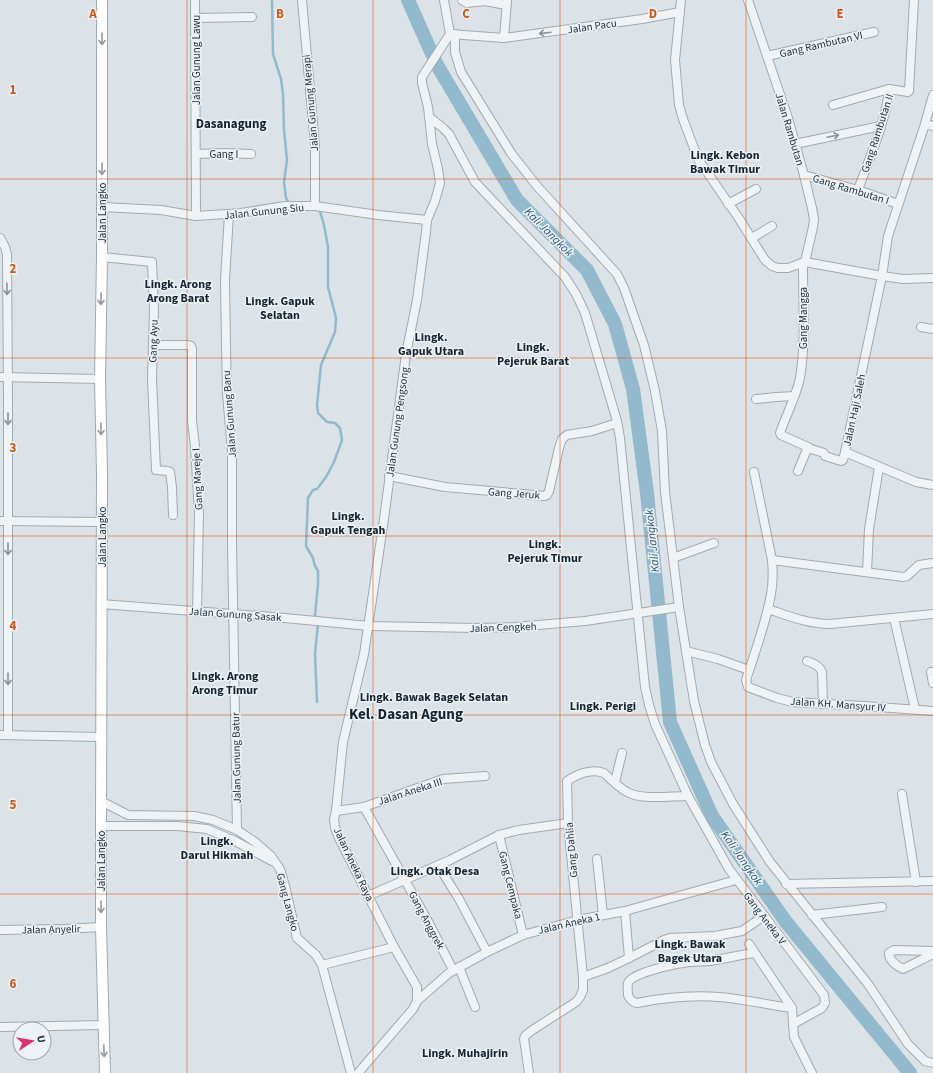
<svg xmlns="http://www.w3.org/2000/svg" width="933" height="1073" font-family="'Source Sans 3',sans-serif">
<rect width="100%" height="100%" fill="#dce3e8"/>
<g fill="none" stroke-linecap="round" stroke-linejoin="round">
<!-- stream -->
<g stroke="#93b9cc" stroke-width="2.5">
<polyline points="272,0 273,54 281,79 283,94 284,130 287,160 284,182 286,198 289,203"/>
<polyline points="317,702 315,653 318,624 315,615 318,584 318,571 315,566 313,558 306,546 308,498 313,490 317,489 326,477 334,462 342,440 340,428 335,423 327,422 318,413 317,405 321,365 335,332 336,318 328,287 328,247 324,225 319,208"/>
</g>
<!-- river -->
<polyline stroke="#93b9cc" stroke-width="14" points="408,0 437,65 517,200 587,270 615,324 633,389 647,493 670,722 712,816 786,922 910,1073"/>
<defs>
<g id="minor">
<polyline points="195,0 196,216"/>
<polyline points="302,0 315,146 315,206"/>
<polyline points="444,0 450,34"/>
<polyline points="462,0 467,3 485,1 506,5"/>
<polyline points="681,0 675,60 679,105 683,119 698,159 738,217 765,260 772,266 778,268 788,268 805,262 882,276 903,279 933,278"/>
<polyline points="748,0 788,118 804,175 812,208 814,219 813,227 805,262"/>
<polyline points="195,18 252,17"/>
<polyline points="450,34 504,38 642,19 680,12"/>
<polyline points="455,34 455,52 461,72 511,153 537,186 617,274 624,288 644,345 655,391 662,431 665,492 679,607 694,701 705,745 711,762 733,804 770,862 868,984 908,1044 925,1061 933,1063"/>
<polyline points="504,38 507,1"/>
<polyline points="767,56 874,32"/>
<polyline points="933,95 925,124 888,236 882,276 845,452 916,482 933,485"/>
<polyline points="833,105 889,89"/>
<polyline points="429,117 443,128 449,134 475,182 565,277 576,294 585,313 617,421 620,438 645,687 649,705 655,724 688,796 729,869 824,995 825,1003 822,1008 793,1024"/>
<polyline points="925,124 933,126"/>
<polyline points="795,144 881,126"/>
<polyline points="196,154 224,153 251,154"/>
<polyline points="804,175 858,190 898,204"/>
<path d="M858,190C868,161 887,119 889,89L908,92L909,91L914,0"/>
<polyline points="728,204 756,189"/>
<polyline points="102,207 161,210 196,216 241,213 285,206 315,206 378,215 427,220"/>
<polyline points="229,214 225,280 226,346 227,394 232,451 232,543 237,830"/>
<polyline points="0,238 5,247 7,254 8,399 8,735"/>
<polyline points="752,238 772,226"/>
<polyline points="102,257 152,262 154,310 152,379 156,470 168,471 170,472 172,487 173,515"/>
<polyline points="921,327 933,329"/>
<polyline points="153,345 188,345 191,346 192,349 192,421 195,446 199,514 197,612"/>
<polyline points="0,377 100,379"/>
<polyline points="756,399 776,397 794,396"/>
<polyline points="808,448 824,453 825,456 841,461 843,460 845,452"/>
<path d="M798,471L808,447L781,435L780,433C786,415 796,397 800,378C806,341 803,304 803,266L801,263"/>
<path d="M754,472L772,560C773,571 773,583 771,594C766,623 755,652 746,680L748,687L777,698L793,702L864,706L933,711"/>
<polyline points="389,476 445,487 545,496 547,495 549,491 559,448 562,439 567,435 592,431 617,423"/>
<polyline points="0,521 102,522"/>
<polyline points="673,558 714,543"/>
<polyline points="772,560 903,577 907,576 919,565 933,563"/>
<polyline points="867,572 869,529 879,467"/>
<polyline points="101,604 274,617 369,626 477,628 515,627 585,621 679,607"/>
<path d="M768,609C789,616 808,624 830,624L933,614"/>
<polyline points="894,618 915,709"/>
<polyline points="686,651 718,659 749,670"/>
<path d="M807,661C814,664 819,665 822,672L823,704"/>
<polyline points="931,672 933,683"/>
<polyline points="0,735 101,737"/>
<polyline points="615,782 622,753"/>
<polyline points="902,794 916,882"/>
<polyline points="101,801 128,815 194,816 213,820 237,830 255,842 271,856 280,869 285,886 297,938 316,955 322,965 351,1073"/>
<polyline points="364,807 430,925 453,970"/>
<polyline points="336,811 364,807 443,779 485,776"/>
<polyline points="101,826 177,826 207,829 235,841 272,861"/>
<polyline points="499,835 523,935"/>
<polyline points="597,859 603,915"/>
<polyline points="438,865 459,899 487,952"/>
<polyline points="786,884 933,881"/>
<polyline points="368,896 450,860 499,835 519,830 568,823"/>
<polyline points="625,911 629,958"/>
<polyline points="812,915 882,907"/>
<polyline points="0,930 64,929 101,927"/>
<polyline points="749,944 792,1008 794,1037 812,1073"/>
<path d="M933,951L894,950L889,953C889,961 897,966 903,969L933,954"/>
<path d="M754,953C739,955 724,959 709,961C701,962 693,961 684,963C674,964 632,973 628,983C627,986 628,992 628,995C630,1000 632,1002 637,1003C662,998 693,995 719,997C744,999 768,1005 792,1008"/>
<polyline points="322,965 394,947"/>
<polyline points="459,967 475,1007"/>
<path d="M583,977L568,823L567,781C577,774 592,768 604,773C611,780 619,788 629,793C645,800 670,796 688,796"/>
<polyline points="417,1001 449,973 487,952 523,935 578,920 625,911 736,880"/>
<polyline points="0,1027 103,1025"/>
<polyline points="358,1073 413,1009 417,1001 417,987 394,947 338,836 335,827 334,819 336,811 343,742 364,654 384,519 406,354 417,300 426,232 427,220 435,201 440,183 438,169 432,144 428,107 422,83 422,77 450,34"/>
<polyline points="529,1073 524,1039 525,1036 531,1031 576,1002 580,997 583,990 583,977 608,968 629,958 664,940 670,938 715,936 742,931 764,916"/>
</g>
<polyline id="major" points="102,0 102,257 100,379 102,473 101,826 101,927 105,1073"/>
</defs>
<!-- minor casing -->
<use href="#minor" stroke="#a1abb2" stroke-width="10"/>
<!-- major casing -->
<use href="#major" stroke="#9aaab5" stroke-width="12"/>
<!-- minor -->
<use href="#minor" stroke="#eff3f6" stroke-width="8"/>
<!-- major -->
<use href="#major" stroke="#fff" stroke-width="10"/>
</g>
<!-- one-way arrows -->
<defs><path id="oneway-shaft" d="M-6 0H5M1.5-3L5.5 0L1.5 3" fill="none" stroke-width="1.6" stroke-linecap="round" stroke-linejoin="round"/></defs>
<g stroke="#8a939b">
<use href="#oneway-shaft" transform="translate(545 33) rotate(173)"/>
<use href="#oneway-shaft" transform="translate(833 136) rotate(-12)"/>
<use href="#oneway-shaft" transform="translate(7 289) rotate(89)"/>
<use href="#oneway-shaft" transform="translate(8 419) rotate(90)"/>
<use href="#oneway-shaft" transform="translate(8 549) rotate(90)"/>
<use href="#oneway-shaft" transform="translate(8 679) rotate(90)"/>
</g>
<g stroke="#9299a0">
<use href="#oneway-shaft" transform="translate(102 39) rotate(90)"/>
<use href="#oneway-shaft" transform="translate(102 169) rotate(90)"/>
<use href="#oneway-shaft" transform="translate(101 299) rotate(91)"/>
<use href="#oneway-shaft" transform="translate(101 429) rotate(89)"/>
<use href="#oneway-shaft" transform="translate(101 907) rotate(90)"/>
<use href="#oneway-shaft" transform="translate(104 1051) rotate(88)"/>
</g>
<!-- grid -->
<path fill="none" stroke="#d45511" stroke-width="1" stroke-opacity="0.55" d="M187,0V1073M373,0V1073M560,0V1073M746,0V1073M0,179H933M0,358H933M0,536H933M0,715H933M0,894H933"/>
<g text-anchor="middle" stroke-width="3" stroke-linejoin="round" paint-order="stroke">
<!-- street labels -->
<g font-size="11" fill="#243340" stroke="#ecf2f6">
<text transform="translate(592 26) rotate(-8)" y="4">Jalan Pacu</text>
<text transform="translate(821 44) rotate(-13)" y="4">Gang Rambutan VI</text>
<text transform="translate(196 60) rotate(-90)" y="4">Jalan Gunung Lawu</text>
<text transform="translate(310 103) rotate(-95)" y="4">Jalan Gunung Merapi</text>
<text transform="translate(790 129) rotate(73)" y="4">Jalan Rambutan</text>
<text transform="translate(877 133) rotate(-72)" y="4">Gang Rambutan II</text>
<text x="224" y="158">Gang I</text>
<text transform="translate(851 189) rotate(17)" y="4">Gang Rambutan I</text>
<text transform="translate(264 211) rotate(-6)" y="4">Jalan Gunung Siu</text>
<text transform="translate(102 213) rotate(-90)" y="4">Jalan Langko</text>
<text transform="translate(803 318) rotate(-90)" y="4">Gang Mangga</text>
<text transform="translate(153 341) rotate(-88)" y="4">Gang Ayu</text>
<text transform="translate(854 410) rotate(-78)" y="4">Jalan Haji Saleh</text>
<text transform="translate(229 414) rotate(-94)" y="4">Jalan Gunung Baru</text>
<text transform="translate(397 422) rotate(-82)" y="4">Jalan Gunung Pengsong</text>
<text transform="translate(197 479) rotate(-93)" y="4">Gang Mareje I</text>
<text transform="translate(514 493) rotate(4)" y="4">Gang Jeruk</text>
<text transform="translate(102 537) rotate(-90)" y="4">Jalan Langko</text>
<text transform="translate(235 614) rotate(4)" y="4">Jalan Gunung Sasak</text>
<text transform="translate(503 627) rotate(-2)" y="4">Jalan Cengkeh</text>
<text transform="translate(838 704) rotate(4)" y="4">Jalan KH. Mansyur IV</text>
<text transform="translate(236 758) rotate(-91)" y="4">Jalan Gunung Batur</text>
<text transform="translate(410 791) rotate(-18)" y="4">Jalan Aneka III</text>
<text transform="translate(571 850) rotate(-95)" y="4">Gang Dahlia</text>
<text transform="translate(101 861) rotate(-90)" y="4">Jalan Langko</text>
<text transform="translate(354 864) rotate(65)" y="4">Jalan Aneka Raya</text>
<text transform="translate(511 885) rotate(76)" y="4">Gang Cempaka</text>
<text transform="translate(288 902) rotate(75)" y="4">Gang Langko</text>
<text transform="translate(765 918) rotate(53)" y="4">Gang Aneka V</text>
<text transform="translate(427 920) rotate(62)" y="4">Gang Anggrek</text>
<text transform="translate(569 923) rotate(-13)" y="4">Jalan Aneka 1</text>
<text transform="translate(51 929) rotate(-1)" y="4">Jalan Anyelir</text>
</g>
<!-- neighbourhood labels -->
<g font-size="12" font-weight="bold" fill="#172430" stroke="#ecf2f6">
<text x="725" y="159">Lingk. Kebon<tspan x="725" dy="14">Bawak Timur</tspan></text>
<text x="178" y="288">Lingk. Arong<tspan x="178" dy="14">Arong Barat</tspan></text>
<text x="280" y="305">Lingk. Gapuk<tspan x="280" dy="14">Selatan</tspan></text>
<text x="431" y="341">Lingk.<tspan x="431" dy="14">Gapuk Utara</tspan></text>
<text x="533" y="351">Lingk.<tspan x="533" dy="14">Pejeruk Barat</tspan></text>
<text x="348" y="520">Lingk.<tspan x="348" dy="14">Gapuk Tengah</tspan></text>
<text x="545" y="548">Lingk.<tspan x="545" dy="14">Pejeruk Timur</tspan></text>
<text x="225" y="680">Lingk. Arong<tspan x="225" dy="14">Arong Timur</tspan></text>
<text x="434" y="701">Lingk. Bawak Bagek Selatan</text>
<text x="603" y="710">Lingk. Perigi</text>
<text x="217" y="845">Lingk.<tspan x="217" dy="14">Darul Hikmah</tspan></text>
<text x="435" y="875">Lingk. Otak Desa</text>
<text x="690" y="948">Lingk. Bawak<tspan x="690" dy="14">Bagek Utara</tspan></text>
<text x="465" y="1057">Lingk. Muhajirin</text>
</g>
<!-- water labels -->
<g font-size="12" font-style="italic" fill="#2b5b77" stroke="#ecf2f6">
<text transform="translate(549 232) rotate(45)" y="4">Kali Jangkok</text>
<text transform="translate(652 541) rotate(-96)" y="4">Kali Jangkok</text>
<text transform="translate(742 858) rotate(55)" y="4">Kali Jangkok</text>
</g>
<!-- quarter labels -->
<g font-size="13" font-weight="bold" fill="#172430" stroke="#ecf2f6">
<text x="231" y="128">Dasanagung</text>
</g>
<!-- district labels -->
<g font-size="15" font-weight="bold" fill="#172430" stroke="#ecf2f6">
<text x="406" y="719">Kel. Dasan Agung</text>
</g>
</g>
<g font-size="13" text-anchor="middle" font-weight="bold" fill="#d45511" stroke="#ecf2f6" stroke-width="3" stroke-linejoin="round" paint-order="stroke">
<text x="93" y="18">A</text>
<text x="280" y="18">B</text>
<text x="466" y="18">C</text>
<text x="653" y="18">D</text>
<text x="840" y="18">E</text>
<text x="13" y="94">1</text>
<text x="13" y="273">2</text>
<text x="13" y="452">3</text>
<text x="13" y="630">4</text>
<text x="13" y="809">5</text>
<text x="13" y="988">6</text>
</g>
<!-- north arrow -->
<g transform="translate(32 1041) rotate(78)"><circle r="19" fill="#ecf2f6" stroke="#9ca6ad"/>
<path d="M0-3L7 15L0 10L-7 15Z" fill="#db336c"/>
<text y="-6" font-size="11" font-weight="bold" text-anchor="middle" fill="#243340">U</text>
</g>
</svg>
